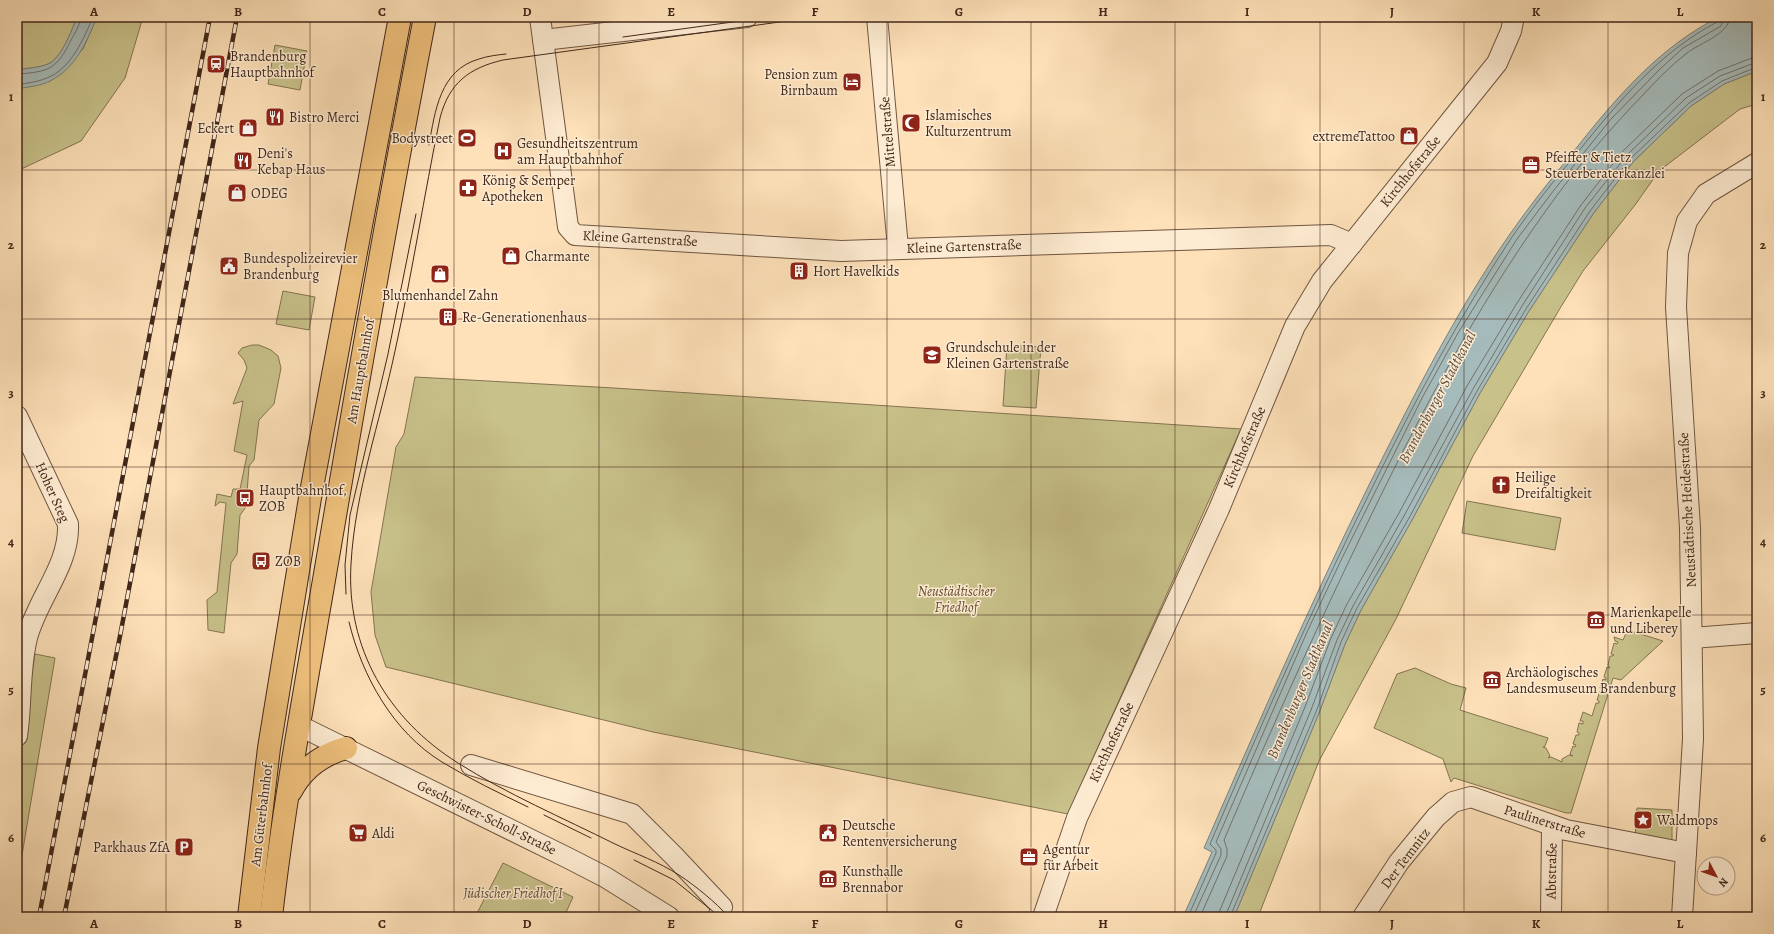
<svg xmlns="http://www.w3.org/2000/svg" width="1774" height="934" font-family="Alegreya,serif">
<rect width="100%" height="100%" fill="#fee1b9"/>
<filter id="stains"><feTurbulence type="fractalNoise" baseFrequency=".005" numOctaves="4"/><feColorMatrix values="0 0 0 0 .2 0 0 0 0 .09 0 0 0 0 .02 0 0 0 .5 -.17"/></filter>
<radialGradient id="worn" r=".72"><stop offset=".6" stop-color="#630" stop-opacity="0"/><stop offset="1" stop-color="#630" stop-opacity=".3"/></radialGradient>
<!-- green -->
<g fill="#c8c18a" stroke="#847452">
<path d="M17,17H77C72,30 61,59 48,64C39,68 27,68 17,70Z"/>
<polygon points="97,17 143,17 125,78 81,141 17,171 17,89 50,81 83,49"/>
<polygon points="275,45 307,51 300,90 268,84"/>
<polygon points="1757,71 1757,104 1740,109 1659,171 1635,205 1583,271 1559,310 1473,456 1396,619 1319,761 1258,917 1234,917 1319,713 1345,644 1361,610 1412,520 1480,393 1529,311 1593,214 1633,162 1691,106 1724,84"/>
<polygon points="283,291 315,297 309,330 276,324"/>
<polygon points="252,345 259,345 271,350 278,356 281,368 274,404 259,420 254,460 249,466 246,507 240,515 237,554 231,563 224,633 208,630 207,600 217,592 226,503 220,502 215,506 217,494 231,497 233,489 240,489 247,455 234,451 243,401 233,404 247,368 244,360 238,353 242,348"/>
<polygon points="1007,345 1041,347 1036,408 1003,406"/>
<polygon points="415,377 614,388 1241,429 1068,814 653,732 386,667 375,635 371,592 396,447 404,434"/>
<polygon points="1467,501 1561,518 1555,550 1462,533"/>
<polygon points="1618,627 1663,641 1621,680 1613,678 1571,813 1566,813 1454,778 1451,782 1443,759 1374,728 1397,674 1415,668 1451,684 1466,688 1460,710 1548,738 1545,746 1543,747 1546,748 1550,756 1548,758 1551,757 1562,762 1562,759 1569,755 1573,756 1570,754 1573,746 1575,747 1576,745 1573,744 1576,735 1579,735 1579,733 1577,732 1579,723 1583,724 1583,721 1580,721 1583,712 1592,716 1596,703 1599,703 1599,701 1597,700 1600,691 1603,691 1603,689 1600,688 1603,679 1606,680 1606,678 1604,677 1607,667 1610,668 1608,665 1610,656 1613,656 1614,655 1611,654 1614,643 1617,644 1618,642 1615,641 1614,637 1623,640 1626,633 1617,630"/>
<polygon points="35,654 55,658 17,885 17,774"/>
<polygon points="1637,808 1672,810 1672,842 1635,838"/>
<polygon points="503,863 573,897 564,917 475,917"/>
</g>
<!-- water -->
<g fill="#a5bbbb" stroke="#7d807b">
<path d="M77,17H97C87,41 76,68 50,81C41,86 27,87 17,89V70C27,68 39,68 48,64C61,59 72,30 77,17Z"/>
<path d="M1719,17H1757V71L1724,84L1691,106L1633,162L1593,214L1529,311L1480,393L1412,520L1361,610L1345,644L1319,713L1234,917H1183L1212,852L1204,848C1257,726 1310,604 1369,485C1412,399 1455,313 1510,234C1530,205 1552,178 1574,151C1615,99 1659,47 1719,17Z"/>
</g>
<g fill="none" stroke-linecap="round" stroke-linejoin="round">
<!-- shore -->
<g stroke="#73716a" stroke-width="1">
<path d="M17,74C49,72 57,69 71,40C75,33 80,25 81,17"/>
<path d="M17,85C27,83 38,82 47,78C71,69 84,38 93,17"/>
<path d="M1188,917L1216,853V850L1210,844C1262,723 1314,604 1373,486C1415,401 1459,317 1512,237C1532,208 1555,179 1578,152C1618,102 1660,52 1717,22L1719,17"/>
<polyline points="1193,917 1221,855 1221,849 1216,842 1307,632 1343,556 1422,398 1458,333 1517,239 1554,190 1611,119 1659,70 1683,48 1721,26 1724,17"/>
<path d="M1200,917L1227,856V849L1224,840C1274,722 1326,606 1383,491C1434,388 1487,291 1555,198C1581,163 1610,129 1641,97C1655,82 1670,66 1687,53C1700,43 1729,34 1730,17"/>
<polyline points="1219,917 1220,910 1305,707 1331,638 1347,604 1399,513 1467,386 1517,303 1581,205 1623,151 1682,94 1718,71 1757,56"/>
<polyline points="1225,917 1311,710 1337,640 1353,606 1404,516 1473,389 1522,306 1585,208 1627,155 1686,98 1720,76 1757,62"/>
<polyline points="1230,917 1316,712 1341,642 1357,608 1409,518 1477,391 1526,309 1590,211 1630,159 1689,103 1722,81 1757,67"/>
</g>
<defs>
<g id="minor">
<polyline points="540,17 568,227 575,235 841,251 1331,235 1352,244"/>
<polyline points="877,17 898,248"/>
<polyline points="543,40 747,17"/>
<path d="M17,416L68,524C70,565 37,599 27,638C19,670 22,703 17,736"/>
<polyline points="1692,638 1757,633"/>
<polyline points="300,726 568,858 605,877 669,917"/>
<polyline points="471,765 632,814 674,856 722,907 718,917"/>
<polyline points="1043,917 1077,818 1219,509 1295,326 1322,281 1497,63 1511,31 1514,17"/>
<polyline points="1363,917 1399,862 1436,817 1453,802 1471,797 1566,830 1686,853"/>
<polyline points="1551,917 1552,826"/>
<polyline points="1682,917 1693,739 1690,528 1676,307 1678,253 1687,221 1706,194 1757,163"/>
</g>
<g id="major">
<path d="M291,791C303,768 321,755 346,748"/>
<polyline points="249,917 269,748 310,498 400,17"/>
<path d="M271,917C285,793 309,669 330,545C360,369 391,193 425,17"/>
</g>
</defs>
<!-- minor casing -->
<use href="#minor" stroke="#705642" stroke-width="22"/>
<!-- major casing -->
<use href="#major" stroke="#41271a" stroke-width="24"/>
<!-- minor -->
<use href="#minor" stroke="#feecd2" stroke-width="20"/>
<!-- major -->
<use href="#major" stroke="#efc07c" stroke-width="22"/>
<!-- tram -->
<g stroke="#41271a" stroke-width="1">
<polyline points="623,37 769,17"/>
<path d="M429,145C435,111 440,70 479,59C488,56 497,55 506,54"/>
<polyline points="346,594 345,565 350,515 388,354 416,214"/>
<path d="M349,622C362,676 393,732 442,762C470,779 499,793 528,807"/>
<polyline points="544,815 591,838"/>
<polyline points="634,860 674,880 720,917"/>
<path d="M729,917C714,901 697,887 679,875C659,862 636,854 615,844C563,818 507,794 458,763C388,719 346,648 351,564C355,492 380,422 395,351C412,274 424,196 440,118C449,83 469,68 503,60L816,17"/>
</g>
<defs>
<g id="rail">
<polyline points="39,917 210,17"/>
<polyline points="64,917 120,636 237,17"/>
</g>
</defs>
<!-- rail casing -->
<use href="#rail" stroke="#41271a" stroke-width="4.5"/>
<!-- rail -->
<use href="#rail" stroke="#feecd2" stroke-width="3" stroke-dasharray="9" stroke-linecap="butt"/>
</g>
<!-- grid -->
<path fill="none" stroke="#41271a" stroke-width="1" stroke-opacity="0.55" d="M166,17V917M310,17V917M454,17V917M599,17V917M743,17V917M887,17V917M1031,17V917M1175,17V917M1320,17V917M1464,17V917M1608,17V917M17,170H1757M17,319H1757M17,467H1757M17,615H1757M17,764H1757"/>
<!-- icons -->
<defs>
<symbol id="station-square" viewBox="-11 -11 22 22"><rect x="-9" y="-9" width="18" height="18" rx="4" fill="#8f2418" stroke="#feecd2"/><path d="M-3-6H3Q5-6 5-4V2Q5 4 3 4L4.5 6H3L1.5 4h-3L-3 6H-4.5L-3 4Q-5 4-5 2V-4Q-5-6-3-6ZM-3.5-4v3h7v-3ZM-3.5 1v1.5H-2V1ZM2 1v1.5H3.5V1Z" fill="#fff"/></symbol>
<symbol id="hotel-square" viewBox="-11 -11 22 22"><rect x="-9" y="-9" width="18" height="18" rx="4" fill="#8f2418" stroke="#feecd2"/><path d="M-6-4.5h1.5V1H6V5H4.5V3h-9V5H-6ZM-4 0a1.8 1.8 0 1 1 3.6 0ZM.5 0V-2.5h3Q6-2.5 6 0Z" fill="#fff"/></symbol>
<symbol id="restaurant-square" viewBox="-11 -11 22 22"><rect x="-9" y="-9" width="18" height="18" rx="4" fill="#8f2418" stroke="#feecd2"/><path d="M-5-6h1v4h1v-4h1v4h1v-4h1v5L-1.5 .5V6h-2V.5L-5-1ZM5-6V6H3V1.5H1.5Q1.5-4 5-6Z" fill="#fff"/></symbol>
<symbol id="mosque-square" viewBox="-11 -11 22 22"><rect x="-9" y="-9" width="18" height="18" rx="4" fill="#8f2418" stroke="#feecd2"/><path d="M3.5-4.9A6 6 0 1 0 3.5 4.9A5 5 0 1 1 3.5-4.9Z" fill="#fff"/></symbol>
<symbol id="shop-square" viewBox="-11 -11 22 22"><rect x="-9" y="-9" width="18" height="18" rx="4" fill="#8f2418" stroke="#feecd2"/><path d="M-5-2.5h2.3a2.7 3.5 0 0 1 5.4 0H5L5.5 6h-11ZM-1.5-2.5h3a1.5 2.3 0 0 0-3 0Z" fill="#fff"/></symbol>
<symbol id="stadium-square" viewBox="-11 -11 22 22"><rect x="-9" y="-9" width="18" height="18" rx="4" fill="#8f2418" stroke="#feecd2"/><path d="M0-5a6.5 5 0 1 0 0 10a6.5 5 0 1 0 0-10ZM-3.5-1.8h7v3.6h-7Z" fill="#fff"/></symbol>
<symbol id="hospital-square" viewBox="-11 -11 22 22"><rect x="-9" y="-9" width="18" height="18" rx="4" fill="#8f2418" stroke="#feecd2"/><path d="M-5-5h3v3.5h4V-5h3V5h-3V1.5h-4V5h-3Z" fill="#fff"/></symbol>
<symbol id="office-square" viewBox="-11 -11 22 22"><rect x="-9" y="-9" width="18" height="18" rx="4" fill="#8f2418" stroke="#feecd2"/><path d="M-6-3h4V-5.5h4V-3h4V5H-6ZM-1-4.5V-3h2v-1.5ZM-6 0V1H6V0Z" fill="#fff"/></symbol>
<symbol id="pharmacy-square" viewBox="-11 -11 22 22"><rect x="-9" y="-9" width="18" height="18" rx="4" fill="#8f2418" stroke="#feecd2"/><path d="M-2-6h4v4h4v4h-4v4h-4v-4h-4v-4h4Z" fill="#fff"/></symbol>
<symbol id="civic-square" viewBox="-11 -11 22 22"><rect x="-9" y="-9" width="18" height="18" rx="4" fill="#8f2418" stroke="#feecd2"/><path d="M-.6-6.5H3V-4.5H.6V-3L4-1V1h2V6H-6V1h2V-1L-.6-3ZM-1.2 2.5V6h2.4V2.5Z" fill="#fff"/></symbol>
<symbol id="building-square" viewBox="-11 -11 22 22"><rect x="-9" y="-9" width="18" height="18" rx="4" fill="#8f2418" stroke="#feecd2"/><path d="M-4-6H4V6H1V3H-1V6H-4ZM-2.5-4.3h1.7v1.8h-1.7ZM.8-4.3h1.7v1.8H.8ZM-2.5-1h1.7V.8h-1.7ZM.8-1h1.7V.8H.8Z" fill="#fff"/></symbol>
<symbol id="school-square" viewBox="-11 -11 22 22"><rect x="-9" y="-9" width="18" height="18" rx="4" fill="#8f2418" stroke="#feecd2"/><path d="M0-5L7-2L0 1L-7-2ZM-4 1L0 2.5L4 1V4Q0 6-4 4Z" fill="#fff"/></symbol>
<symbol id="church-square" viewBox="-11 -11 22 22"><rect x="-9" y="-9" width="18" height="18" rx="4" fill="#8f2418" stroke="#feecd2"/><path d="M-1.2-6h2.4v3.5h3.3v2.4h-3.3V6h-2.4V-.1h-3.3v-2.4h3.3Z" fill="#fff"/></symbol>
<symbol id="bus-square" viewBox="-11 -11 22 22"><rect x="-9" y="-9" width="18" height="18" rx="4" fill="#8f2418" stroke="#feecd2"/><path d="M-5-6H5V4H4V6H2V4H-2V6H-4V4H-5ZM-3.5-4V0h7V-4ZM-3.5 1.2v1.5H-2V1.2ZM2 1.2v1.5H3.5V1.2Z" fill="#fff"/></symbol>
<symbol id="museum-square" viewBox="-11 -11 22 22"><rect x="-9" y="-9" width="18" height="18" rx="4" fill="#8f2418" stroke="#feecd2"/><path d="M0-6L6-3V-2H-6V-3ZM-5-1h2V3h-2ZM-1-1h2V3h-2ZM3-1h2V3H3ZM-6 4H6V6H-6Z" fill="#fff"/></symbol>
<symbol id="sight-square" viewBox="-11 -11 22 22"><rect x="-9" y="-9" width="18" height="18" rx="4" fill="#8f2418" stroke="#feecd2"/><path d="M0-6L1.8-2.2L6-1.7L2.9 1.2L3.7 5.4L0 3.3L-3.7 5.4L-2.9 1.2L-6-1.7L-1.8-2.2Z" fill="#fff"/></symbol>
<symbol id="supermarket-square" viewBox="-11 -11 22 22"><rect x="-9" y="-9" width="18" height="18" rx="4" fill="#8f2418" stroke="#feecd2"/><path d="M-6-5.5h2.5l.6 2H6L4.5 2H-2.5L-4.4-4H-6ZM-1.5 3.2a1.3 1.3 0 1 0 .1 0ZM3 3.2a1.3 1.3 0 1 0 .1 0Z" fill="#fff"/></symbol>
<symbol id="parking-square" viewBox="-11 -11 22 22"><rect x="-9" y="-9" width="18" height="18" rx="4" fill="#8f2418" stroke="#feecd2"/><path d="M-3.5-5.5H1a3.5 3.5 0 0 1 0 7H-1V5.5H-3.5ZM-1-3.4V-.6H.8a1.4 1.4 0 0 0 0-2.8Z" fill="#fff"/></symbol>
</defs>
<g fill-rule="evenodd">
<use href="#station-square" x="205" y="53" width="22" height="22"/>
<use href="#hotel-square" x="841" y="71" width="22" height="22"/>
<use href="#restaurant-square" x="264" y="106" width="22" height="22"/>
<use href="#mosque-square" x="900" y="112" width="22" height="22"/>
<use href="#shop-square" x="237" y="117" width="22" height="22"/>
<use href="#shop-square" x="1398" y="125" width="22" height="22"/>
<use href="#stadium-square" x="456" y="127" width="22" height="22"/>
<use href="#hospital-square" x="492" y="140" width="22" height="22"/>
<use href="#restaurant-square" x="232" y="150" width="22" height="22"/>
<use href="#office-square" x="1520" y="154" width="22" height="22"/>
<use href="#pharmacy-square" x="457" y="177" width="22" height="22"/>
<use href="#shop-square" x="226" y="182" width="22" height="22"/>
<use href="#shop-square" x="500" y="245" width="22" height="22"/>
<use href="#civic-square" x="218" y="255" width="22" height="22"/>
<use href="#building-square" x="788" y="260" width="22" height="22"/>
<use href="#shop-square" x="429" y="263" width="22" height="22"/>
<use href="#building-square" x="437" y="306" width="22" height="22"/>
<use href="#school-square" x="921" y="344" width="22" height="22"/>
<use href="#church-square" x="1490" y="474" width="22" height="22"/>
<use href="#bus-square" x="234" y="487" width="22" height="22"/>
<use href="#bus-square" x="250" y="550" width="22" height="22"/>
<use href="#museum-square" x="1585" y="609" width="22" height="22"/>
<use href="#museum-square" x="1481" y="669" width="22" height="22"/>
<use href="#sight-square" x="1632" y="809" width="22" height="22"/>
<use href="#supermarket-square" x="347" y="822" width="22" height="22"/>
<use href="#civic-square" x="817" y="822" width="22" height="22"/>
<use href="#parking-square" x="173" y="836" width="22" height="22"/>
<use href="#office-square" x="1018" y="846" width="22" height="22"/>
<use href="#museum-square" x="817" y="868" width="22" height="22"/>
</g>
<g text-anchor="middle" stroke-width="3" stroke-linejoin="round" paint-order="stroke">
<!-- poi labels -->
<g font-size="14" fill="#41271a" stroke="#feecd2" text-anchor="start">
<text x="230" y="61">Brandenburg<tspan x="230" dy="16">Hauptbahnhof</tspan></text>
<text x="838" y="79" text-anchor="end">Pension zum<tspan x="838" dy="16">Birnbaum</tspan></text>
<text x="925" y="120">Islamisches<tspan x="925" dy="16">Kulturzentrum</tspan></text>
<text x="289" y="122">Bistro Merci</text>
<text x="234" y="133" text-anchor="end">Eckert</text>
<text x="1395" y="141" text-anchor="end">extremeTattoo</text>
<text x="453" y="143" text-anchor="end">Bodystreet</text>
<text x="517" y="148">Gesundheitszentrum<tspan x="517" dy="16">am Hauptbahnhof</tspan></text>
<text x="257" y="158">Deni's<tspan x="257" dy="16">Kebap Haus</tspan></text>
<text x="1545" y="162">Pfeiffer &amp; Tietz<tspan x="1545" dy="16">Steuerberaterkanzlei</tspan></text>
<text x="482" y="185">König &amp; Semper<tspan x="482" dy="16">Apotheken</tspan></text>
<text x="251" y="198">ODEG</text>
<text x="525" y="261">Charmante</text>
<text x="243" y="263">Bundespolizeirevier<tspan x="243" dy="16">Brandenburg</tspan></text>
<text x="813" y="276">Hort Havelkids</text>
<text x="440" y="300" text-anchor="middle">Blumenhandel Zahn</text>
<text x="462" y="322">Re-Generationenhaus</text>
<text x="946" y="352">Grundschule in der<tspan x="946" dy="16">Kleinen Gartenstraße</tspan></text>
<text x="1515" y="482">Heilige<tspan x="1515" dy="16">Dreifaltigkeit</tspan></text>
<text x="259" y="495">Hauptbahnhof,<tspan x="259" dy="16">ZOB</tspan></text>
<text x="275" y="566">ZOB</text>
<text x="1610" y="617">Marienkapelle<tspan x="1610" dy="16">und Liberey</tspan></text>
<text x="1506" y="677">Archäologisches<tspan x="1506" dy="16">Landesmuseum Brandenburg</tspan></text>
<text x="1657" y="825">Waldmops</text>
<text x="842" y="830">Deutsche<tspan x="842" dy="16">Rentenversicherung</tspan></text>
<text x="372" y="838">Aldi</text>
<text x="170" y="852" text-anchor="end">Parkhaus ZfA</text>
<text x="1043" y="854">Agentur<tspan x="1043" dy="16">für Arbeit</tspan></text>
<text x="842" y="876">Kunsthalle<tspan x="842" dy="16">Brennabor</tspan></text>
</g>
<!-- street labels -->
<g font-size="14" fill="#41271a" stroke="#feecd2">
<text transform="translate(887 132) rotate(-95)" y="5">Mittelstraße</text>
<text transform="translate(1410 171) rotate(-51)" y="5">Kirchhofstraße</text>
<text transform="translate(640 238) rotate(3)" y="5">Kleine Gartenstraße</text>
<text transform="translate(964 246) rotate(-2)" y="5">Kleine Gartenstraße</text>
<text transform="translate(360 371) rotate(-80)" y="5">Am Hauptbahnhof</text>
<text transform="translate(1244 447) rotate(-67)" y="5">Kirchhofstraße</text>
<text transform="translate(53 492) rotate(66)" y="5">Hoher Steg</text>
<text transform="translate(1687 510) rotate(-93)" y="5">Neustädtische Heidestraße</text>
<text transform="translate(1111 742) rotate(-65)" y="5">Kirchhofstraße</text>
<text transform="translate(261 815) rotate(-83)" y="5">Am Güterbahnhof</text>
<text transform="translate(487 817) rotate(26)" y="5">Geschwister-Scholl-Straße</text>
<text transform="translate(1545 821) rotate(17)" y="5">Paulinerstraße</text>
<text transform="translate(1405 858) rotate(-53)" y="5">Der Temnitz</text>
<text transform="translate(1551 871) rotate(-89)" y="5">Abtstraße</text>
</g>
<!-- park labels -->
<g font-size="14" font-style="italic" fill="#634e36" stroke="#feecd2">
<text x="956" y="596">Neustädtischer<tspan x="956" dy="16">Friedhof</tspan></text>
<text x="513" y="898">Jüdischer Friedhof I</text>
</g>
<!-- water labels -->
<g font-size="15" font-style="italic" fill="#5a4c42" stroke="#feecd2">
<text transform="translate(1437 397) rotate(-62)" y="5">Brandenburger Stadtkanal</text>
<text transform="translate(1300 690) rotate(-67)" y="5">Brandenburger Stadtkanal</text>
</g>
</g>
<!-- margin -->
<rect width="1774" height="934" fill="none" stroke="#fee1b9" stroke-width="44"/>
<!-- north arrow -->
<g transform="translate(1716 876) rotate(131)"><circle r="19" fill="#feecd2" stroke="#b29d88"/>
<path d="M0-3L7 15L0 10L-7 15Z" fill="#8f2418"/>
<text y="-6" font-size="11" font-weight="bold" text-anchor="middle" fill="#41271a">N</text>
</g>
<rect x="22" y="22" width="1730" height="890" fill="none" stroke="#41271a" stroke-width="1.5"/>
<g font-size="13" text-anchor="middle" font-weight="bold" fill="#41271a">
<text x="94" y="16">A</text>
<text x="238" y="16">B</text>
<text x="382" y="16">C</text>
<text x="527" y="16">D</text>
<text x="671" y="16">E</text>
<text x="815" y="16">F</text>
<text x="959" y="16">G</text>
<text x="1103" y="16">H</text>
<text x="1247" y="16">I</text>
<text x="1392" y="16">J</text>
<text x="1536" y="16">K</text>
<text x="1680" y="16">L</text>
<text x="11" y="101">1</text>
<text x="1763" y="101">1</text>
<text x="11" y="249">2</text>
<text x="1763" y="249">2</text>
<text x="11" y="397">3</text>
<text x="1763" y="397">3</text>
<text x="11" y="546">4</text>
<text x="1763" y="546">4</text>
<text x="11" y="694">5</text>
<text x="1763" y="694">5</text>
<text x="11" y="842">6</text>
<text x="1763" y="842">6</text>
<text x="94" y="928">A</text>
<text x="238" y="928">B</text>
<text x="382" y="928">C</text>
<text x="527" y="928">D</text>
<text x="671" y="928">E</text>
<text x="815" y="928">F</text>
<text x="959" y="928">G</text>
<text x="1103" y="928">H</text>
<text x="1247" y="928">I</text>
<text x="1392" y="928">J</text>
<text x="1536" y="928">K</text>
<text x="1680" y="928">L</text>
</g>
<rect width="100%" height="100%" filter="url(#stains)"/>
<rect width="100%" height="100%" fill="url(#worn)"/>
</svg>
